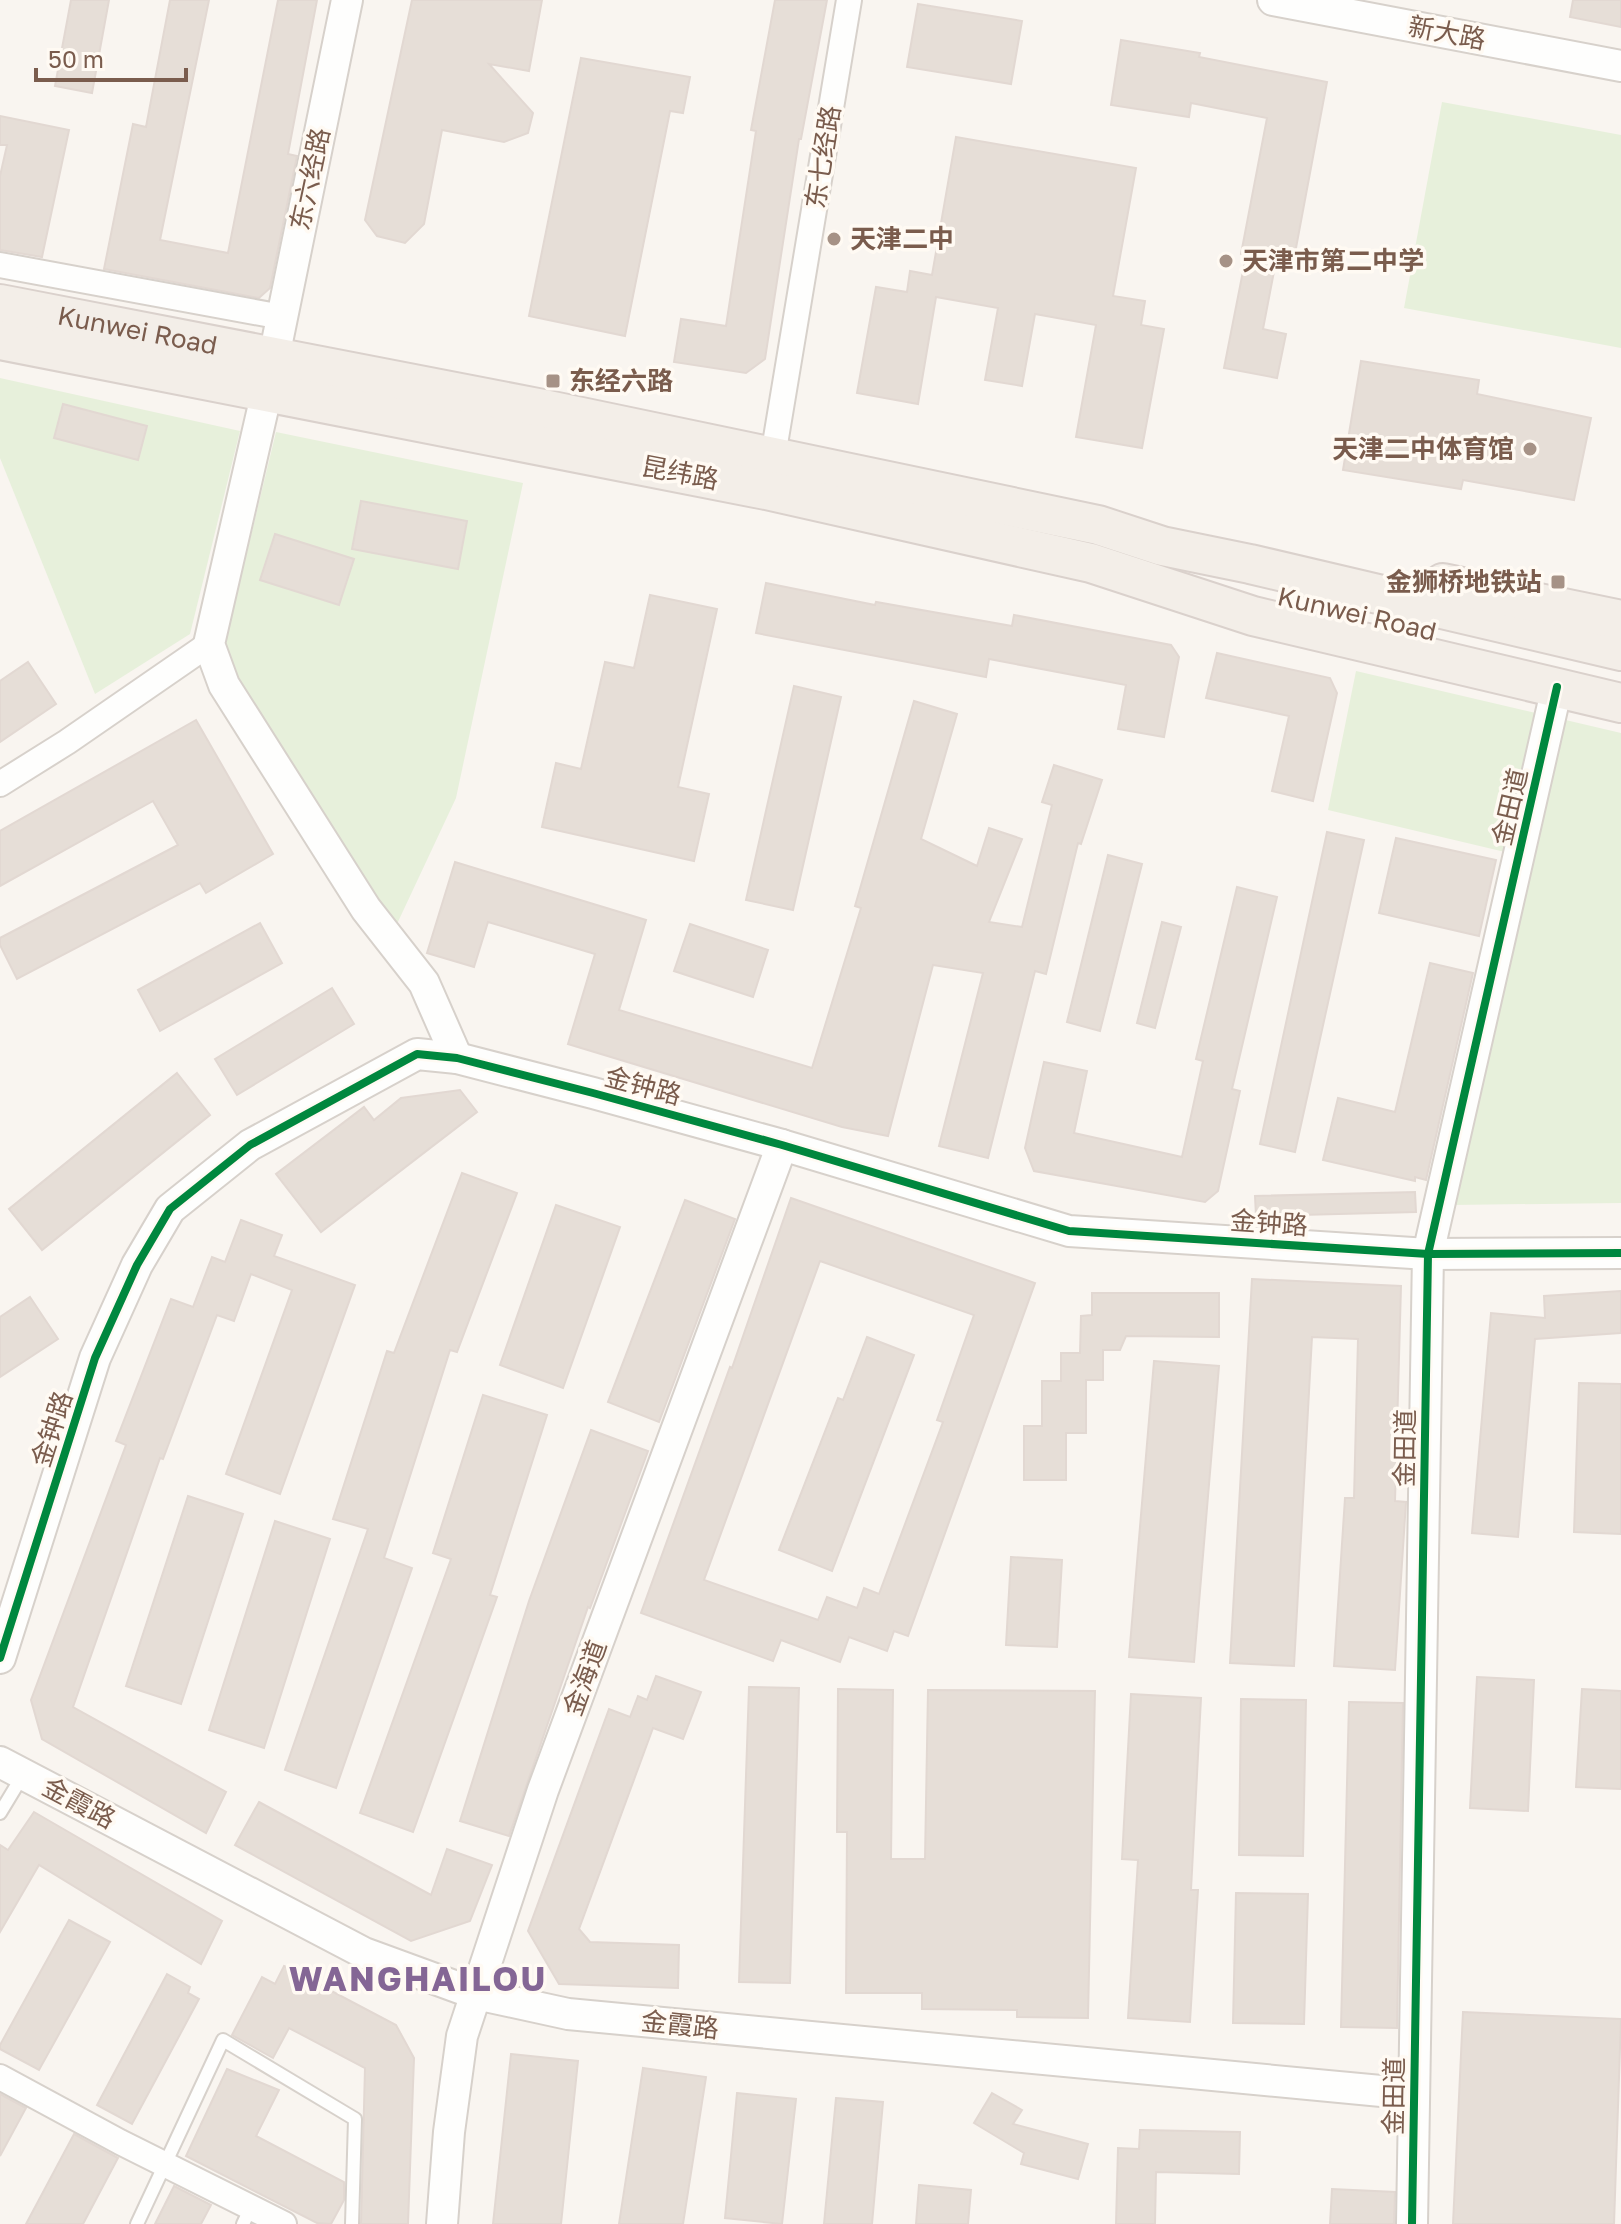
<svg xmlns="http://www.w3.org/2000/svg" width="1621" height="2224" font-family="'Golos Text','Noto Sans SC',sans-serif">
<rect width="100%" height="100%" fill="#f9f5f0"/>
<!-- green -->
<g fill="#e7f0db">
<polygon points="1442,102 1621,135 1621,348 1404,308"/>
<polygon points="0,378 240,431 190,634 95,694 0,458"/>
<polygon points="276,432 523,483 456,798 396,926 242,688 224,647"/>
<polygon points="1356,671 1621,733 1621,1203 1452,1205 1530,858 1328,810"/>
</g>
<!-- building -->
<g fill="#e6ded7" stroke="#e2d8d2" stroke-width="2" fill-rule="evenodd">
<polygon points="71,0 109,0 92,93 55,86"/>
<polygon points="170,0 209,0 160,240 228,253 278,0 317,0 288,154 297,156 270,288 259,298 104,269 133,124 146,127"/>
<polygon points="412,0 542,0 529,71 489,64 533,113 528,133 504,142 442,130 424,224 405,243 377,236 365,220"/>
<polygon points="775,0 827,0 801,139 799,139 765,359 746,373 674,362 681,319 726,326 756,131 751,130"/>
<polygon points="1573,0 1621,0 1621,27 1570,17"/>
<polygon points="918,4 1022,21 1011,84 907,67"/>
<polygon points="1121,40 1200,53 1199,57 1327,82 1293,264 1276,261 1263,329 1286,334 1277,378 1224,368 1246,256 1241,254 1267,118 1191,103 1189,117 1111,105"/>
<polygon points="581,58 690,77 683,113 670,111 625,336 529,316"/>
<polygon points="0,116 69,130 42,257 0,250 0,176 7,145 0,145"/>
<polygon points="956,137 1136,168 1113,296 1145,301 1141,325 1164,329 1142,448 1076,437 1096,325 1035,314 1022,386 985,380 998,308 936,297 918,404 857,393 876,287 907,292 910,271 932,275"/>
<polygon points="1361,361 1479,380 1477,394 1591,418 1574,500 1463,480 1461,489 1343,470"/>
<polygon points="63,404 147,426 138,460 54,438"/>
<polygon points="361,501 467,521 458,569 352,549"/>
<polygon points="275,534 354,559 339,605 260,580"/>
<polygon points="766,583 875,605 876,602 1012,626 1014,615 1171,645 1179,657 1164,737 1118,729 1126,685 989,659 986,677 756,633"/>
<polygon points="650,595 717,609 678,787 709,794 694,861 542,827 556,763 581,769 605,662 634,668"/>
<polygon points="1217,653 1330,678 1337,693 1313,801 1272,791 1289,716 1206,698"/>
<polygon points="28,662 56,704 0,742 0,681"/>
<polygon points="794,686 841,697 793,910 746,900"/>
<polygon points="914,701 957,714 921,839 977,866 989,828 1022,839 989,922 1022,927 1052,805 1042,802 1054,765 1102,780 1081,844 1078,843 1046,974 1035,971 988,1158 939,1146 983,973 933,965 888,1136 842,1127 568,1044 595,954 488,922 474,967 427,953 455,862 646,920 619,1010 812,1068 861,908 855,906"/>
<polygon points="196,720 273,854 206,893 200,883 17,979 0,945 0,938 178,845 153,801 0,886 0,831"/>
<polygon points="1327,832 1364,840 1295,1152 1260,1144"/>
<polygon points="1396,838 1496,860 1479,936 1379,913"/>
<polygon points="1108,855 1142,864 1100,1031 1067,1022"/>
<polygon points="1237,887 1277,897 1232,1089 1240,1091 1218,1191 1205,1202 1034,1171 1025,1148 1044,1062 1087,1071 1074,1133 1182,1157 1203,1061 1196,1059"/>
<polygon points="1162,922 1181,927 1155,1028 1137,1023"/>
<polygon points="260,923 282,963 160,1031 138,990"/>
<polygon points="690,924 768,950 753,997 674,971"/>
<polygon points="1430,963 1473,973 1426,1180 1415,1177 1415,1181 1323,1160 1338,1098 1395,1112"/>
<polygon points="332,988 354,1024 237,1095 215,1059"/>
<polygon points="177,1073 210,1115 42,1250 9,1209"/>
<polygon points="460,1090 477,1112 321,1232 276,1174 364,1107 374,1120 401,1098"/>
<polygon points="462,1173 517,1193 457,1352 450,1350 384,1558 412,1568 336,1788 285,1770 368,1529 333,1519 387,1351 394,1353"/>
<polygon points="1415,1192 1416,1212 1256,1216 1255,1196"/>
<path d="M791,1198L1035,1283L908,1636L894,1631L887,1651L849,1637L840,1662L781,1640L773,1661L641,1613L730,1367L732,1368ZM820,1261L974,1315L937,1420L943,1422L879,1594L864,1588L857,1608L827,1597L818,1620L704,1580Z"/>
<polygon points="685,1200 735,1219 659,1422 608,1402"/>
<polygon points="556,1205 620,1227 563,1388 500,1365"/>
<polygon points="241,1220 282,1235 274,1256 355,1285 280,1494 226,1474 292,1290 251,1274 234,1321 217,1315 163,1459 160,1458 73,1707 226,1792 206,1833 42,1739 31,1700 126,1445 116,1441 171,1299 193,1307 212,1257 225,1262"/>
<polygon points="1252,1279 1401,1286 1395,1501 1406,1502 1395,1670 1334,1666 1345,1498 1354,1498 1358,1339 1312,1337 1294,1666 1230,1663"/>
<polygon points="1621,1291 1621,1333 1535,1339 1518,1537 1472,1533 1491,1313 1545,1318 1544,1296"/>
<polygon points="1092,1293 1219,1293 1219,1337 1126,1336 1120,1350 1103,1350 1103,1380 1086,1380 1086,1433 1066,1433 1066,1480 1024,1480 1024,1426 1042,1426 1042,1381 1061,1381 1061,1353 1080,1353 1081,1316 1092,1315"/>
<polygon points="30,1297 58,1339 0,1377 0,1317"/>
<polygon points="867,1337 914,1355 832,1571 779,1550 838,1398 843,1400"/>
<polygon points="1154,1361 1219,1366 1194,1662 1129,1657"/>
<polygon points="1579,1383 1621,1384 1621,1534 1574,1532"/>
<polygon points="483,1395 547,1415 490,1595 497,1597 413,1832 360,1813 451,1559 433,1553"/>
<polygon points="591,1430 648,1451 590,1608 588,1607 509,1836 460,1821 529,1601"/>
<polygon points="188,1496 243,1514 181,1704 126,1686"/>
<polygon points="275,1521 330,1539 264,1748 209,1730"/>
<polygon points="1011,1557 1062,1560 1057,1647 1006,1645"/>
<polygon points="656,1676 701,1692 683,1739 653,1728 579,1929 590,1942 679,1945 678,1988 559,1984 528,1931 609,1709 630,1717 638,1696 647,1700"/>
<polygon points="1477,1677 1534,1680 1528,1811 1470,1808"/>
<polygon points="749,1687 799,1688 790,1983 739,1982"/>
<polygon points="838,1689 893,1690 891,1859 925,1859 928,1690 1095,1691 1088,2018 1017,2017 1017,2010 922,2009 922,1993 846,1993 847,1832 837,1832"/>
<polygon points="1582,1689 1621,1691 1621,1789 1576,1787"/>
<polygon points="1131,1694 1201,1698 1191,1890 1198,1890 1190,2022 1128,2018 1138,1860 1122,1859"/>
<polygon points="1241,1699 1306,1700 1303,1856 1239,1855"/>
<polygon points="1349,1702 1403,1703 1397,2028 1341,2027"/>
<polygon points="259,1802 431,1895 447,1849 492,1865 470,1921 411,1941 235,1845"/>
<polygon points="34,1812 222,1921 201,1964 39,1865 0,1932 0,1845 8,1850"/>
<polygon points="1236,1893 1308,1894 1304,2024 1233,2023"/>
<polygon points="69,1920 110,1942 39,2070 0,2049 0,2045"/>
<polygon points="284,1966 396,2025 414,2058 408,2224 361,2224 365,2068 289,2028 273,2058 232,2035 262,1977 275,1984"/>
<polygon points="167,1974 190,1987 188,1993 199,1999 132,2124 97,2105"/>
<polygon points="1463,2012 1621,2019 1614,2224 1453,2224"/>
<polygon points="511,2054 578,2061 561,2224 493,2224"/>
<polygon points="643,2068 706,2077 683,2224 619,2224"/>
<polygon points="227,2069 279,2090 256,2136 344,2182 344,2200 331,2224 317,2223 186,2156"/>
<polygon points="737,2093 796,2099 782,2224 725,2218"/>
<polygon points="992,2093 1022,2110 1013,2124 1088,2144 1078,2179 1021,2164 1024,2153 974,2123"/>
<polygon points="0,2094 26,2108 0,2156"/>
<polygon points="836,2098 883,2102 872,2224 824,2224"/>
<polygon points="1140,2130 1240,2132 1239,2174 1156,2172 1155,2224 1116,2224 1118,2148 1139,2149"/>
<polygon points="74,2134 118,2158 83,2224 26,2224"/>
<polygon points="919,2185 971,2190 968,2224 916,2224"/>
<polygon points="174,2186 211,2205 201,2224 155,2224"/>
<polygon points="1332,2189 1395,2192 1394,2224 1330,2224"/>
</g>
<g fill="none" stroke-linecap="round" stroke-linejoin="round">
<defs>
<g id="service">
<polyline points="0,1813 23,1775"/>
<polyline points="137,2224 223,2040 355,2119 352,2224"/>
<polyline points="243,2224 251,2207"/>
</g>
<g id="minor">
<polyline points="0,265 282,317"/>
<polyline points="773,456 849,0"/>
<polyline points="0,784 67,742 209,644"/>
<polyline points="0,2077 120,2142 284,2224"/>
</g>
<g id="tertiary">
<polyline points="347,0 267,391 209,644 224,685 366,909 424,983 457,1058"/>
<polyline points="1273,0 1621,66"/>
<polyline points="0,1658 95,1358 137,1265 170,1209 250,1145 417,1054 457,1058 593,1093 782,1145 1069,1231 1428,1254 1621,1253"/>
<polyline points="0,1762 364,1953 476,1994 568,2014 1413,2094"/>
<polyline points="442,2224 449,2132 462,2036 543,1790 782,1145"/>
<polyline points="1412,2224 1428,1254 1557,687"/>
</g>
<g id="primary">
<path id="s1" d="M0,304L543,409L1098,525L1162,546L1250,564L1621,651"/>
<polyline points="0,340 766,490 1091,563 1253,616 1621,703"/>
<polyline points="1443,583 1621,620"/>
</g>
</defs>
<!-- service casing -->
<use href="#service" stroke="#d7d1cb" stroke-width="16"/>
<!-- minor casing -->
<use href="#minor" stroke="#d7d1cb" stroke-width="28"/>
<!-- tertiary casing -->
<use href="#tertiary" stroke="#d7d1cb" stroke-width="34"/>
<!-- primary casing -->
<use href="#primary" stroke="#dad1cc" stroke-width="42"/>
<!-- service -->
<use href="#service" stroke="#fefefd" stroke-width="12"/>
<!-- minor -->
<use href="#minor" stroke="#fefefd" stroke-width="24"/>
<!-- tertiary -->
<use href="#tertiary" stroke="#fefefd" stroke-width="30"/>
<!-- primary -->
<use href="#primary" stroke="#f3eee8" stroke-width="38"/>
<defs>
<g id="cycleway">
<polyline points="0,1658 95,1358 137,1265 170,1209 250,1145 417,1054 457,1058 593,1093 782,1145 1069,1231 1428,1254 1621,1253"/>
<polyline points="1412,2224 1428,1254 1557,687"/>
</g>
</defs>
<!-- cycleway casing -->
<use href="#cycleway" stroke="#fffaf3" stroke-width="13"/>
<!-- cycleway -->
<use href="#cycleway" stroke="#00873e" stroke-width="8"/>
</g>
<!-- markers -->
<g fill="#a69286" stroke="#fffaf3" stroke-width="3">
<circle cx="834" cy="239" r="8"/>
<circle cx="1226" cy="261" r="8"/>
<rect x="545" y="373" width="16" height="16" rx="4"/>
<circle cx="1530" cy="449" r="8"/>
<rect x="1550" y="574" width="16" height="16" rx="4"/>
</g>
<g text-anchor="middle" stroke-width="7" stroke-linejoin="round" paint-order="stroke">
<!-- street labels -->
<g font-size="26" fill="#7a5c4d" stroke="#fffaf3">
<text transform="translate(1447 33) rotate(11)" y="9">新大路</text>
<text transform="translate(823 157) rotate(-81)" y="9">东七经路</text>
<text transform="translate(310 179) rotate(-78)" y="9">东六经路</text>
<text dy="9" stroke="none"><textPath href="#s1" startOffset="140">Kunwei Road</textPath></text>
<text transform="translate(680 473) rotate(11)" y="9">昆纬路</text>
<text transform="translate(1357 614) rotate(13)" y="9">Kunwei Road</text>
<text transform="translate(1510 807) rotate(-77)" y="9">金田道</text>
<text transform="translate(643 1086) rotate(15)" y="9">金钟路</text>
<text transform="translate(1269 1223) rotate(4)" y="9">金钟路</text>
<text transform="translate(52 1429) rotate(-72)" y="9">金钟路</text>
<text transform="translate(1405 1448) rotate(-89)" y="9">金田道</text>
<text transform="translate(585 1678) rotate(-70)" y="9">金海道</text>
<text transform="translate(79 1803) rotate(28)" y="9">金霞路</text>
<text transform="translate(680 2025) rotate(6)" y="9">金霞路</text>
<text transform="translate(1394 2096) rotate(-89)" y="9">金田道</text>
</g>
<!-- poi labels -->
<g font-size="26" font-weight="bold" fill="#7a5c4d" stroke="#fffaf3" text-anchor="start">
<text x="850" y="248">天津二中</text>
<text x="1242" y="270">天津市第二中学</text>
<text x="569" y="390">东经六路</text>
<text x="1514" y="458" text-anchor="end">天津二中体育馆</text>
<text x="1542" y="591" text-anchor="end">金狮桥地铁站</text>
</g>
<!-- district labels -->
<g font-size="34" font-weight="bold" letter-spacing="2" fill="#846695" stroke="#fffaf3">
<text x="418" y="1991">WANGHAILOU</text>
</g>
</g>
<!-- scale -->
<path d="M36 68v12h150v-12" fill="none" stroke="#7a5c4d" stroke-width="4"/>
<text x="48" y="68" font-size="24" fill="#7a5c4d" stroke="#fffaf3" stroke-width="6" paint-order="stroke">50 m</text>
</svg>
